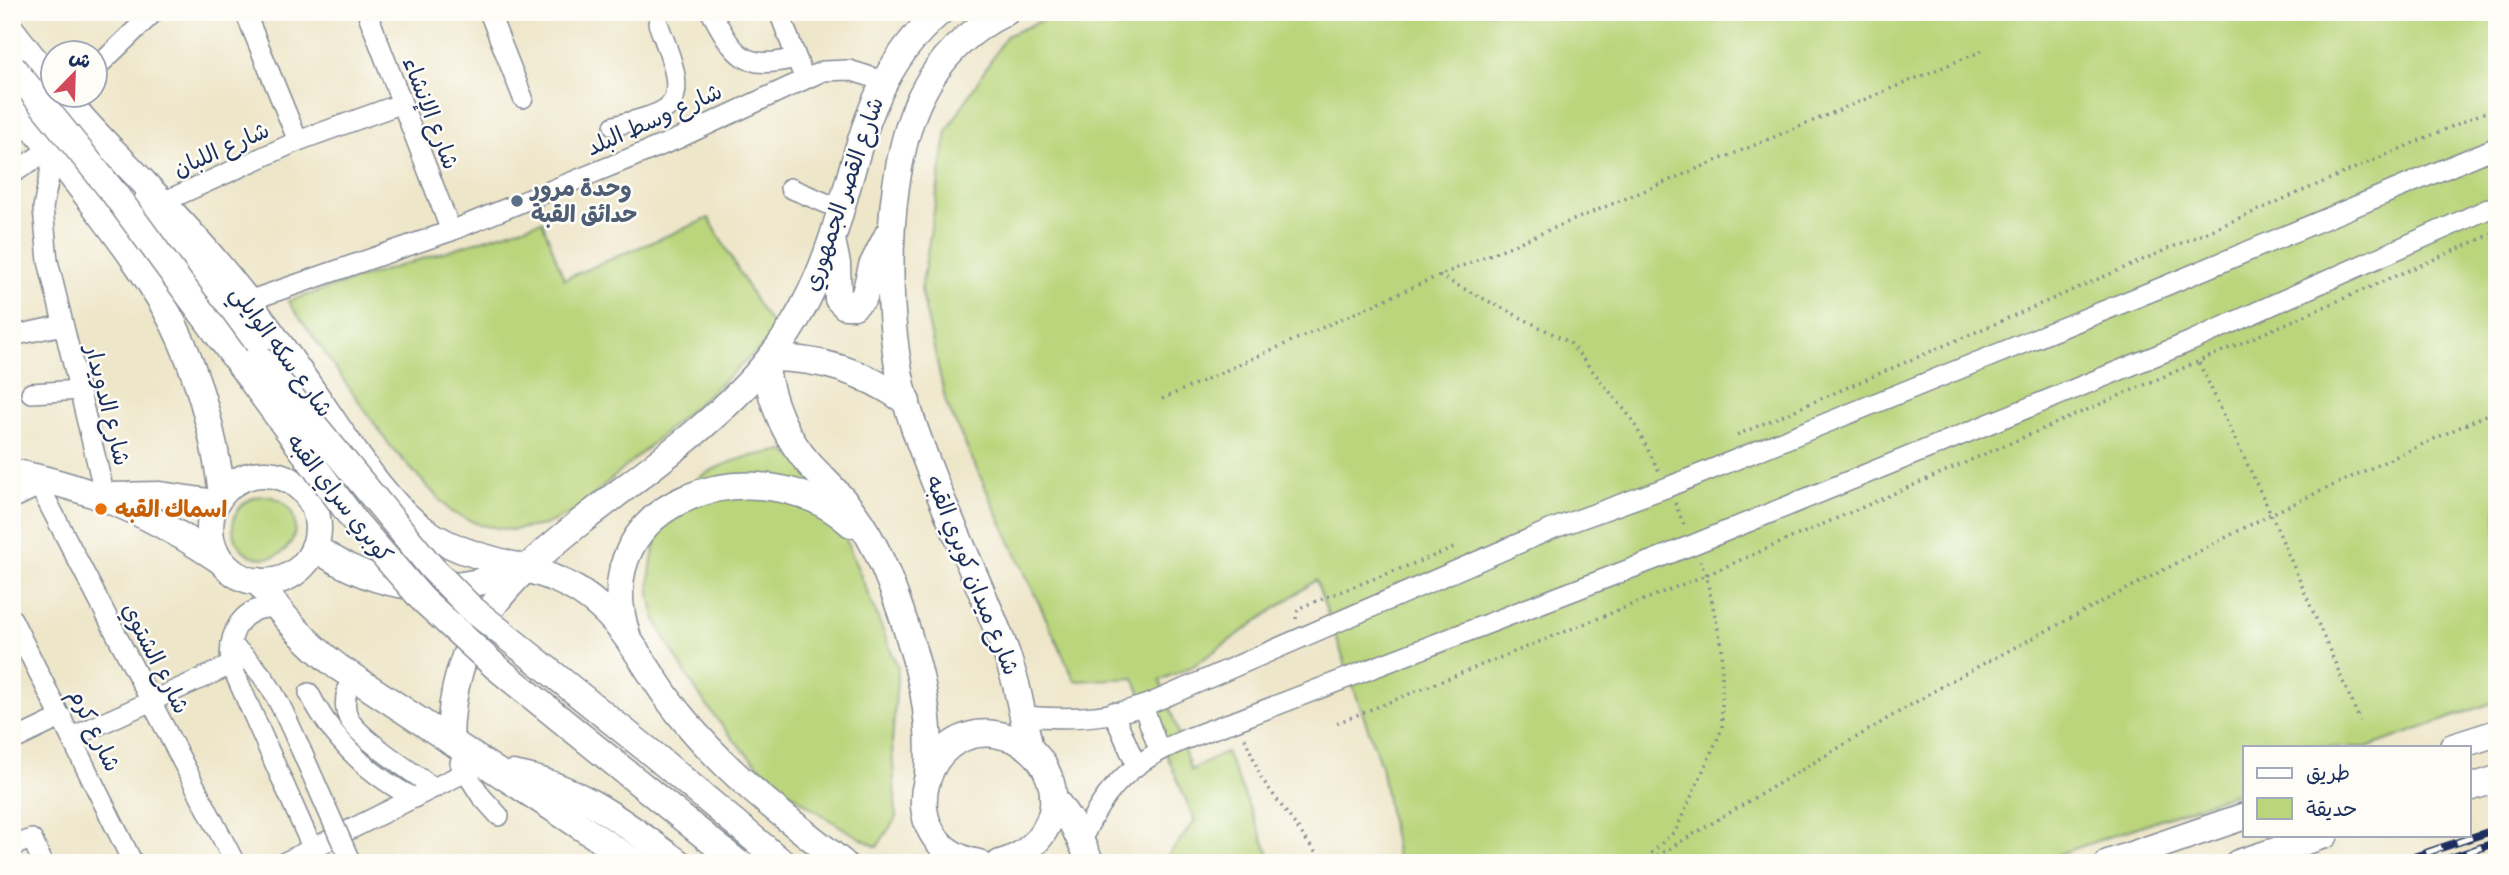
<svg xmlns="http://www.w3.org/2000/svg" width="2509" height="875" font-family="Itim,'Playpen Sans Arabic',sans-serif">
<rect width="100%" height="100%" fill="#fdfcf7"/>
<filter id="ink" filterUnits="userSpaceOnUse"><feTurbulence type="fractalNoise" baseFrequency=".0143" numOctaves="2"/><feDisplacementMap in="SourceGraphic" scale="14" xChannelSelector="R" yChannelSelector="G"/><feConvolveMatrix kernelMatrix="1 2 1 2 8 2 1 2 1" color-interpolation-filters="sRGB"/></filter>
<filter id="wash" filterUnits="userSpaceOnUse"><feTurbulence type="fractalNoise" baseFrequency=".00686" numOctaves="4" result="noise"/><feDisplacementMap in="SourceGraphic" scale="28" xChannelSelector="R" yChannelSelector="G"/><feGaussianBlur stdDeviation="1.57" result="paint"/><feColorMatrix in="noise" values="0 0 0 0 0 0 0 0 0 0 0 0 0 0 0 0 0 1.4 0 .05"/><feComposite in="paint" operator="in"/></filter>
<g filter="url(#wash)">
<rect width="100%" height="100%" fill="#eee6c9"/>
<!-- green -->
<g fill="#bad57b" stroke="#6a826c" stroke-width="2">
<polygon points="1061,12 2497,12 2497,701 2369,747 2245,747 2245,790 2033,863 1398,863 1381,766 1316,580 1193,666 1160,680 1191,770 1226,752 1273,863 1162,863 1195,821 1134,678 1075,681 946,403 921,290 947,131 1006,36"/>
<polygon points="709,218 756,302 778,333 573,513 544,525 512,530 480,525 451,512 391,447 288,301 542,221 564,279"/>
<path d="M785,451L821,478L898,668L892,743L896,818L877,847C789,801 728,749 679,662C670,646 657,627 653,609C645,579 653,544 666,517C685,472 740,454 785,451Z"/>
<circle cx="264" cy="527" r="31"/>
</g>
</g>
<g filter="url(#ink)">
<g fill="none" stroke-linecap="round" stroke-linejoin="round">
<defs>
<g id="minor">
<polyline points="245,12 298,141"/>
<polyline points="367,12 451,231"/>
<polyline points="489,12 523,98"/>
<path d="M711,12C735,56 743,71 796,58"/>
<polyline points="779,12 801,70"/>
<polyline points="94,70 154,12"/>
<path d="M614,126C630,121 652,118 665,109C690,93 665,45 658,23"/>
<polyline points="54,152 43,208 48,261 105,496"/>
<polyline points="12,174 51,148"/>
<polyline points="790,188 840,209"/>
<polyline points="163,202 298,141 400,104"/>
<polyline points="248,301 451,231 677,139 823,71 849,70 884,81"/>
<polyline points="12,336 63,325"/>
<polyline points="31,393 80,390"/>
<polyline points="34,476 235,863"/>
<polyline points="12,499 39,486"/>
<path d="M277,608C241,604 227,634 231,665L319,863"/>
<polyline points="12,619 133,863"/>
<path d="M231,645C269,673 282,708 301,750"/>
<path d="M353,676C346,690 342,705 349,719C360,739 414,773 434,788"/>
<path d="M309,693C333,740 367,774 414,798"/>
<polyline points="1143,706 1159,750"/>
<polyline points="1113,712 1136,765"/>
<path d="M1024,716C1067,720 1111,718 1151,703L1552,529L1668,487L2165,286L2497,147"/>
<polyline points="72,737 231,665"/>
<polyline points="12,741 62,717"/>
<polyline points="460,763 481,796 499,816"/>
<path d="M1082,840C1114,762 1164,746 1238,720L1692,545L2189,342L2497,205"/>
<polyline points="12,846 32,839 43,863"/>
<polyline points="283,863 484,763"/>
</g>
<g id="major">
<path d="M1006,12C969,30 939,59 921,96C883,172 883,325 907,405C933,490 975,570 1006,652L1016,684L1030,749"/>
<polyline points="12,31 52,83"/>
<path d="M62,94C87,127 118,155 146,185C181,221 215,259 246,299C278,340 308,384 337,427C361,461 383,496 415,523C472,571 546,556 601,608C634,638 652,682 681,716C727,774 785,817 843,863"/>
<path d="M12,102C43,139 72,176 101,214C128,250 154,285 174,325C200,378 214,435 222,493"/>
<polyline points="148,199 168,236 258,357"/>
<polyline points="832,240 837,264 838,299 845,306 854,306 864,297 872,266 888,234"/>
<path d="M770,358C822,358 864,372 907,402"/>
<path d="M765,364C771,402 784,436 810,465C825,481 840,494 853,512C877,544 890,580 903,618C921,672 932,716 928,774"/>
<path d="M12,472C95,489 151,514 221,561"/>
<circle cx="264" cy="528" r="54"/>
<polyline points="110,496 160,495 216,503"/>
<path d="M314,547C380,593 447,598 521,569"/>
<path d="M258,581C281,615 306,643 338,667L636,863"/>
<path d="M627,635C582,497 762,442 851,524"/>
<path d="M450,741C451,633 504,583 583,520C644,472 722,419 770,358C798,323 819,279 833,236C859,153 869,72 940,12"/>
<polyline points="2453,747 2497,733"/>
<path d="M513,774C578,785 627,825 679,863"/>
<polyline points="2469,788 2497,779"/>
<polyline points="1053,797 1073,825 1091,863"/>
<path d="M979,863C883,846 924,704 1013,739C1030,746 1043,760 1049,777C1064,815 1038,853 1000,863"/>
<polyline points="2108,863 2245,816"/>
<polyline points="2238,863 2325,835"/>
</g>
</defs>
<!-- minor casing -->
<use href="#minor" stroke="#848a94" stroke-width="22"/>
<!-- major casing -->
<use href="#major" stroke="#848a94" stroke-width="29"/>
<!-- path -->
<g stroke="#848a94" stroke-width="3.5" stroke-dasharray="2 5" stroke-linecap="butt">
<polyline points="2491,12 2497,24"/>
<polyline points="1439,276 1569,342 1632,419 1659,471"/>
<polyline points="2199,363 2271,514 2360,721"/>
<polyline points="1162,399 1438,276 1982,51"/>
<polyline points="1737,435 2497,107"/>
<polyline points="1675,503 1685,528"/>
<polyline points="1296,619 1298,609 1306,605 1454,548"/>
<polyline points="1337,723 1706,575 2497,232"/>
<polyline points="1245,738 1262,779 1323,863"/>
<polyline points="1641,863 1676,830 1722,729 1722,647 1706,575 1700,561"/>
<polyline points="1645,863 1956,678 2271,514 2497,410"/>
</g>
<!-- minor -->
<use href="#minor" stroke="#fff" stroke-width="19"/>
<!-- major -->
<use href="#major" stroke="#fff" stroke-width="26"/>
<defs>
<g id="rail">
<polyline points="2396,863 2497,829"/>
<polyline points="2436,863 2497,842"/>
</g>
</defs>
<!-- rail casing -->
<use href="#rail" stroke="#1b2f5e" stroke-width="8"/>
<!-- rail -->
<use href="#rail" stroke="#fdfcf7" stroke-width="5" stroke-dasharray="16" stroke-linecap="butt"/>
<defs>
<polyline id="minor-bridge" points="301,750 351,863"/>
<g id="major-bridge">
<polyline points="12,67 114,193 356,523 422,599 496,667 738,863"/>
<polyline points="258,357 432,568 471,608 654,755 783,863"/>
</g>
</defs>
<!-- minor-bridge casing -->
<use href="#minor-bridge" stroke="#848a94" stroke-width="22" stroke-linecap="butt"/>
<!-- major-bridge casing -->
<use href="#major-bridge" stroke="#848a94" stroke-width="29" stroke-linecap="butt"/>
<!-- minor-bridge -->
<use href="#minor-bridge" stroke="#fff" stroke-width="19"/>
<!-- major-bridge -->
<use href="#major-bridge" stroke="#fff" stroke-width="26"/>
</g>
</g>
<!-- markers -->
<circle fill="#5c6f8a" stroke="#fdfcf7" stroke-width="2.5" cx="517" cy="201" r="7"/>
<circle fill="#e8710a" stroke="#fdfcf7" stroke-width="2.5" cx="101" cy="509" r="7"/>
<g text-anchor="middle" stroke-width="5" stroke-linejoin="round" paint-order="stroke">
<!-- street labels -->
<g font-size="23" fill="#1b2f5e" stroke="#fdfcf7">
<text transform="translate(431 113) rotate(69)" y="8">شارع الإنشاء</text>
<text transform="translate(654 119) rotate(-24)" y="8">شارع وسط البلد</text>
<text transform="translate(221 149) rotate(-24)" y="8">شارع اللبان</text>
<text transform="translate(843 194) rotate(-71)" y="8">شارع القصر الجمهوري</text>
<text transform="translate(282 351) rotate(54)" y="8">شارع سكه الوايلي</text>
<text transform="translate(108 405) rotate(76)" y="8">شارع الدويدار</text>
<text transform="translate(340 498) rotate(52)" y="8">كوبري سراي القبه</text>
<text transform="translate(973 575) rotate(68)" y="8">شارع ميدان كوبري القبه</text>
<text transform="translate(156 658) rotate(63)" y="8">شارع الشتوي</text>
<text transform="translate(95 730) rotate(64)" y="8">شارع كرم</text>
</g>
<!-- service labels -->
<g font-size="23" font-weight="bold" fill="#4e5e75" stroke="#fdfcf7" text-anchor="start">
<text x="531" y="196">وحدة مرور<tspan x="531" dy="26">حدائق القبة</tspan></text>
</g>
<!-- food labels -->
<g font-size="23" font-weight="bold" fill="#c56008" stroke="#fdfcf7" text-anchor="start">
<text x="115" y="517">اسماك القبه</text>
</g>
</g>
<!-- margin -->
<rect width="2509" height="875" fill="none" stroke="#fdfcf7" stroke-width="42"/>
<!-- legend -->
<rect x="2243" y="746" width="228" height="91" fill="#fdfcf7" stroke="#a3aaba" stroke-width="2"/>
<rect x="2257" y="768" width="35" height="10" fill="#ffffff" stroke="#a3aaba" stroke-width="2"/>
<text x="2306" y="780" font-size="21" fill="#1b2f5e">طريق</text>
<rect x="2257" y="798" width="35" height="21" fill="#bad57b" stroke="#a3aaba" stroke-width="2"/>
<text x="2306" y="816" font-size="21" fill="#1b2f5e">حديقة</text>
<!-- north arrow -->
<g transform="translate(74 74) rotate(23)"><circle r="33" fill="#fdfcf7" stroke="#a3aaba" stroke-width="2"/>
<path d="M0-5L12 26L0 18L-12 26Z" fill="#d1495b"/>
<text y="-10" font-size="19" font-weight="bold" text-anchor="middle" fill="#1b2f5e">ش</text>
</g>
</svg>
